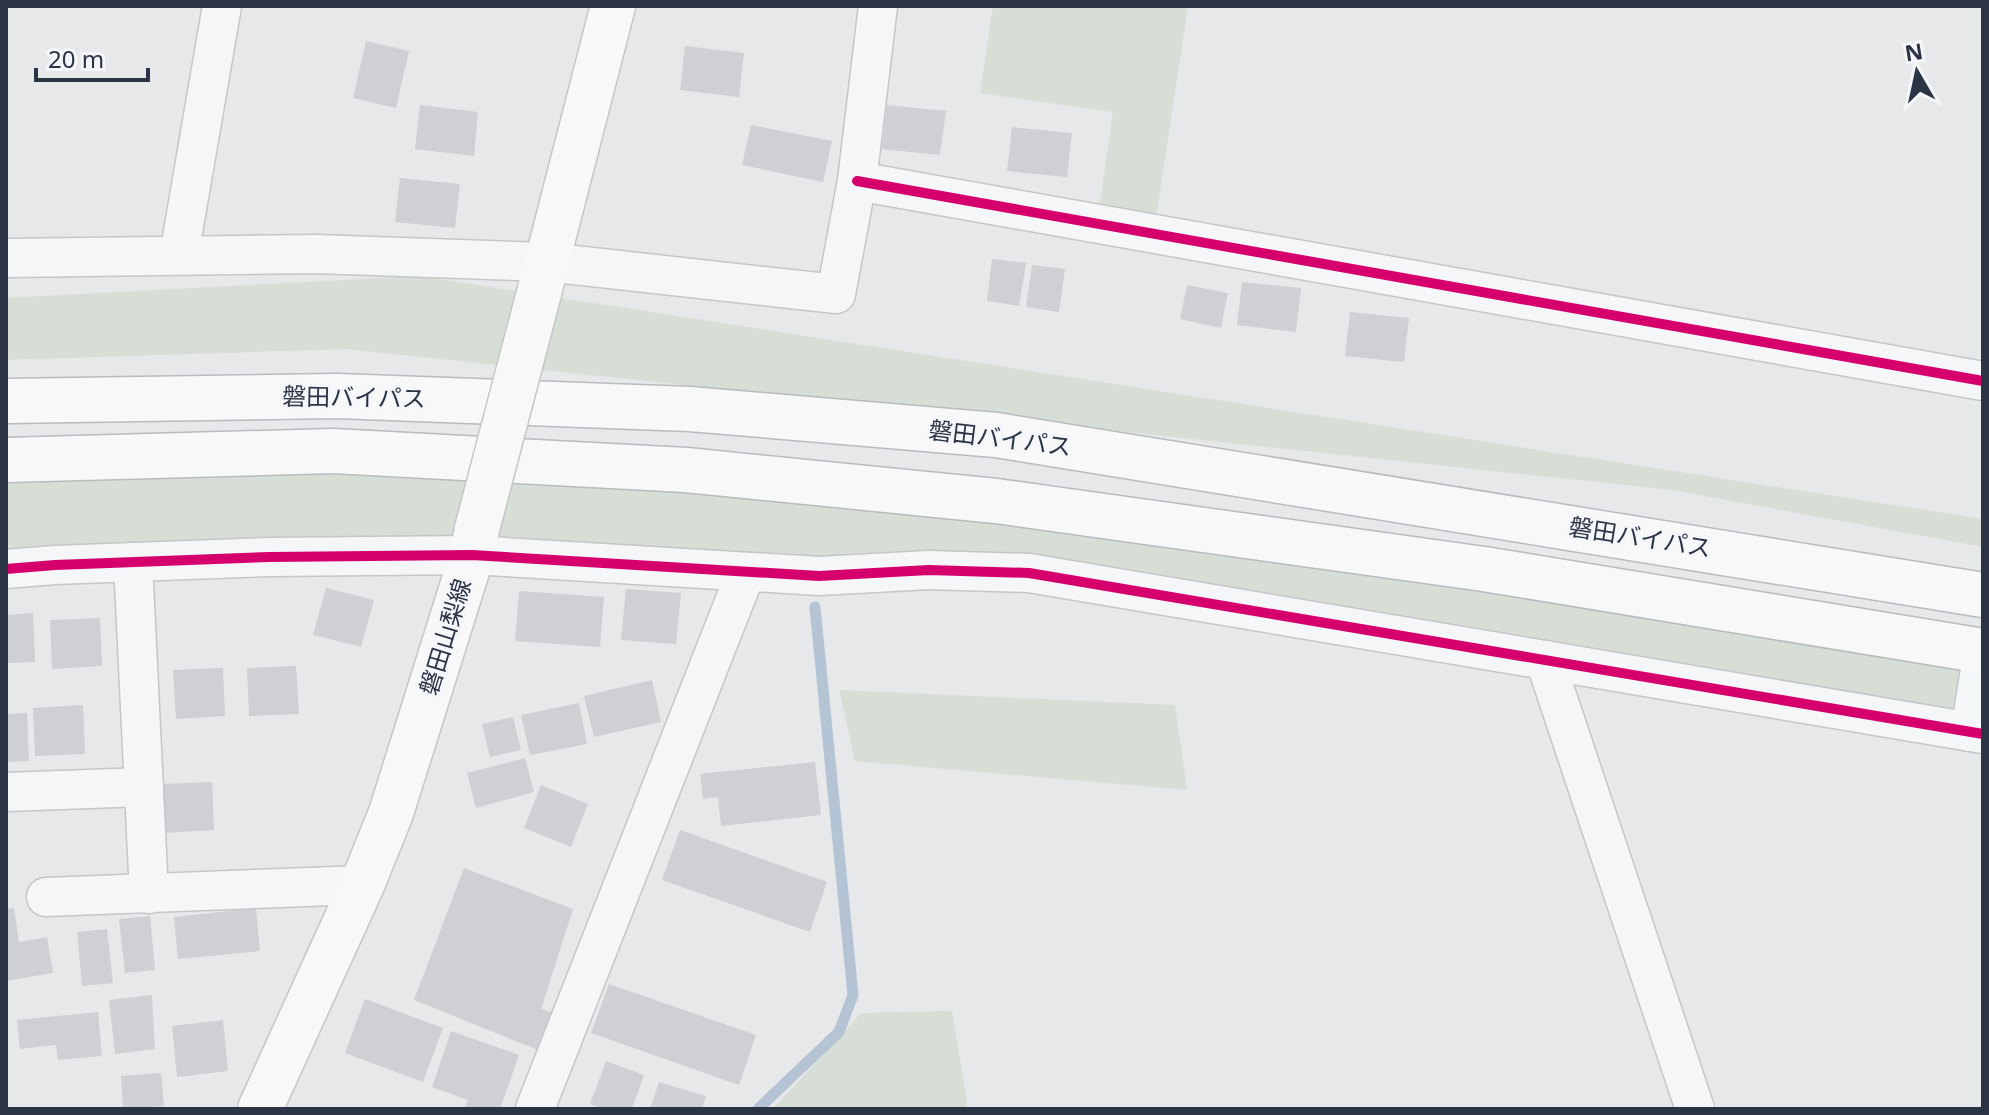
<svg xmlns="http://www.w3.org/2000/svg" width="1989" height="1115" font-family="'Noto Sans','Noto Sans JP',sans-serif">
<rect width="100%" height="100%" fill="#e6e8ea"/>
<!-- green -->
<g fill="#d6ded6">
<polygon points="993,6 1188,6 1156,218 1099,210 1113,112 980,93"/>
<polygon points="420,276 1983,519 1983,547 1672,490 345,349 6,360 6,298"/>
<polygon points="96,458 1074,512 1983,651 1983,734 1172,597 472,555 6,576 6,470"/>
<polygon points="839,690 1175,705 1187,790 855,761"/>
<polygon points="952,1011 967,1101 966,1109 773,1109 861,1013"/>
</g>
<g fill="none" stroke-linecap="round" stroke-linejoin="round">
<!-- stream -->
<polyline stroke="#b4c4d5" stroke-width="11" points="758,1109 839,1032 853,995 815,607"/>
</g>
<!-- building -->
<g fill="#ced0d3">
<polygon points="366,41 409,51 396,108 353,98"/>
<polygon points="685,46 744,53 739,97 680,90"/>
<polygon points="420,105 478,112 474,156 415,149"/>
<polygon points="887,105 946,111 940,155 882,149"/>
<polygon points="751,125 832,141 823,182 742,165"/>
<polygon points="1012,127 1072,133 1067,177 1007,171"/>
<polygon points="400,178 460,184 455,228 395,222"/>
<polygon points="992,259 1026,263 1019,306 987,301"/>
<polygon points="1032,265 1065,269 1059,312 1026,307"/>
<polygon points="1242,282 1301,288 1296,332 1237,325"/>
<polygon points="1187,285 1228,293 1221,328 1180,319"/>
<polygon points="1350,312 1409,318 1404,362 1345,356"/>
<polygon points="326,588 374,600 361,647 313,635"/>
<polygon points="626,589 681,593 676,644 621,640"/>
<polygon points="519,591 604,597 600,647 515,641"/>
<polygon points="33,613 35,662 6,663 6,615"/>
<polygon points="100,618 102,666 52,669 50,620"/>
<polygon points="296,666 299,714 249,716 247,668"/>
<polygon points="223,668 225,716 176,719 173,670"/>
<polygon points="652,680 661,722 594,737 584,696"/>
<polygon points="579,703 587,744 530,755 521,715"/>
<polygon points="83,705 85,754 35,756 33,708"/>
<polygon points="27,713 29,761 6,762 6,714"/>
<polygon points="513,717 521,750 490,757 482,724"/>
<polygon points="525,758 534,792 476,808 467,773"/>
<polygon points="815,762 821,815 721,826 718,797 703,799 700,774"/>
<polygon points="212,782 214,830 164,833 162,784"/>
<polygon points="541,785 588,804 571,847 524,828"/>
<polygon points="680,830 827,882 810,932 662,880"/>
<polygon points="464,868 573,909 541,1009 552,1012 538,1050 414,1000"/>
<polygon points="14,908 19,942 47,937 53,973 6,981 6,909"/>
<polygon points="256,908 260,951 178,959 174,917"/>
<polygon points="150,916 155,970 125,973 119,919"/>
<polygon points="107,929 113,983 82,986 77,932"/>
<polygon points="609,984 756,1035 739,1085 591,1033"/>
<polygon points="152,995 155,1049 115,1054 109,1000"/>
<polygon points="365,999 443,1028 423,1082 345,1053"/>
<polygon points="98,1012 102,1056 58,1060 56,1045 20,1049 17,1020"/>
<polygon points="223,1020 228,1071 177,1077 172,1026"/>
<polygon points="451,1031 519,1055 500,1109 471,1109 465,1107 468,1100 432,1087"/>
<polygon points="606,1061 644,1075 632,1109 604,1109 590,1104"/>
<polygon points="161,1073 164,1106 123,1109 121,1076"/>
<polygon points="659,1082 706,1096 702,1109 650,1109"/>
</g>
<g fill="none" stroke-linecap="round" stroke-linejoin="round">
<defs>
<g id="minor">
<polyline points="857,181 1983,381"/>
<polyline points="179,255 222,6"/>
<polyline points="6,258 316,254 547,262 836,294 857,181 878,6"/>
<polyline points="133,562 149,894"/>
<polyline points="6,569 55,565 269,557 472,555 819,576 929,570 1029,573 1983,734"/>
<polyline points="1545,660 1695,1109"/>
<polyline points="1970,732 1983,651"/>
<polyline points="6,792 144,787"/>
<polyline points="46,897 362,885"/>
<polyline points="535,1109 746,572"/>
</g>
<g id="secondary">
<polyline points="539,293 613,6"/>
<polyline points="260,1109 362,885 391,813 472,555 477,529"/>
</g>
<g id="trunk">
<polyline points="6,401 337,396 690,409 996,435 1983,595"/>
<polyline points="6,460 333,451 686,470 996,501 1484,569 1983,651"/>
</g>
</defs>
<!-- minor casing -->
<use href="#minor" stroke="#c4c6c8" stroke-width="41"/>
<!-- secondary casing -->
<use href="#secondary" stroke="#c4c6c8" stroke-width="47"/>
<!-- trunk casing -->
<use href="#trunk" stroke="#b8bbbf" stroke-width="47"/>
<!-- minor -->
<use href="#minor" stroke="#f5f6f7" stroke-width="38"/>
<!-- secondary -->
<use href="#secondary" stroke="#f8f8f8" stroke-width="44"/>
<!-- trunk -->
<use href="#trunk" stroke="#f8f8f8" stroke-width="44"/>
<defs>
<polyline id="secondary-bridge" points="477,529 539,293"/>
</defs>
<!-- secondary-bridge casing -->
<use href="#secondary-bridge" stroke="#c4c6c8" stroke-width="47" stroke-linecap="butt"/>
<!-- secondary-bridge -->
<use href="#secondary-bridge" stroke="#f8f8f8" stroke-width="44"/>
<defs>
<g id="cycleway">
<polyline points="857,181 1983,381"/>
<polyline points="6,569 55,565 269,557 472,555 819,576 929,570 1029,573 1983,734"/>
</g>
</defs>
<!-- cycleway casing -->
<use href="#cycleway" stroke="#f4f6f9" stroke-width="15"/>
<!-- cycleway -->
<use href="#cycleway" stroke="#d6006c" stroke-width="10"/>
</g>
<g text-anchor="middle" stroke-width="6" stroke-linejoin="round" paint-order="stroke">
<!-- street labels -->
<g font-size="24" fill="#2b3445" stroke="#f4f6f9">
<text transform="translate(354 398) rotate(1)" y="8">磐田バイパス</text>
<text transform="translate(1000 439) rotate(7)" y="8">磐田バイパス</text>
<text transform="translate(1640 538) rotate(9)" y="8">磐田バイパス</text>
<text transform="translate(446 637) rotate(-73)" y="8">磐田山梨線</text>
</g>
</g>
<!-- border -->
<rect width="1989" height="1115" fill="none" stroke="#2b3445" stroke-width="16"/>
<!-- north arrow -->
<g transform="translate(1917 72) rotate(351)" stroke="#f4f6f9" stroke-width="6" paint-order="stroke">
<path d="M0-6L14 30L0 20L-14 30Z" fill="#2b3445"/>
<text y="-12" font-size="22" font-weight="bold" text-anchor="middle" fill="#2b3445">N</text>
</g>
<!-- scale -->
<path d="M36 68v12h112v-12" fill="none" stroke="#2b3445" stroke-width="4"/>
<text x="48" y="68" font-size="24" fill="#2b3445" stroke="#f4f6f9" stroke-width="6" paint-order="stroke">20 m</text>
</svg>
